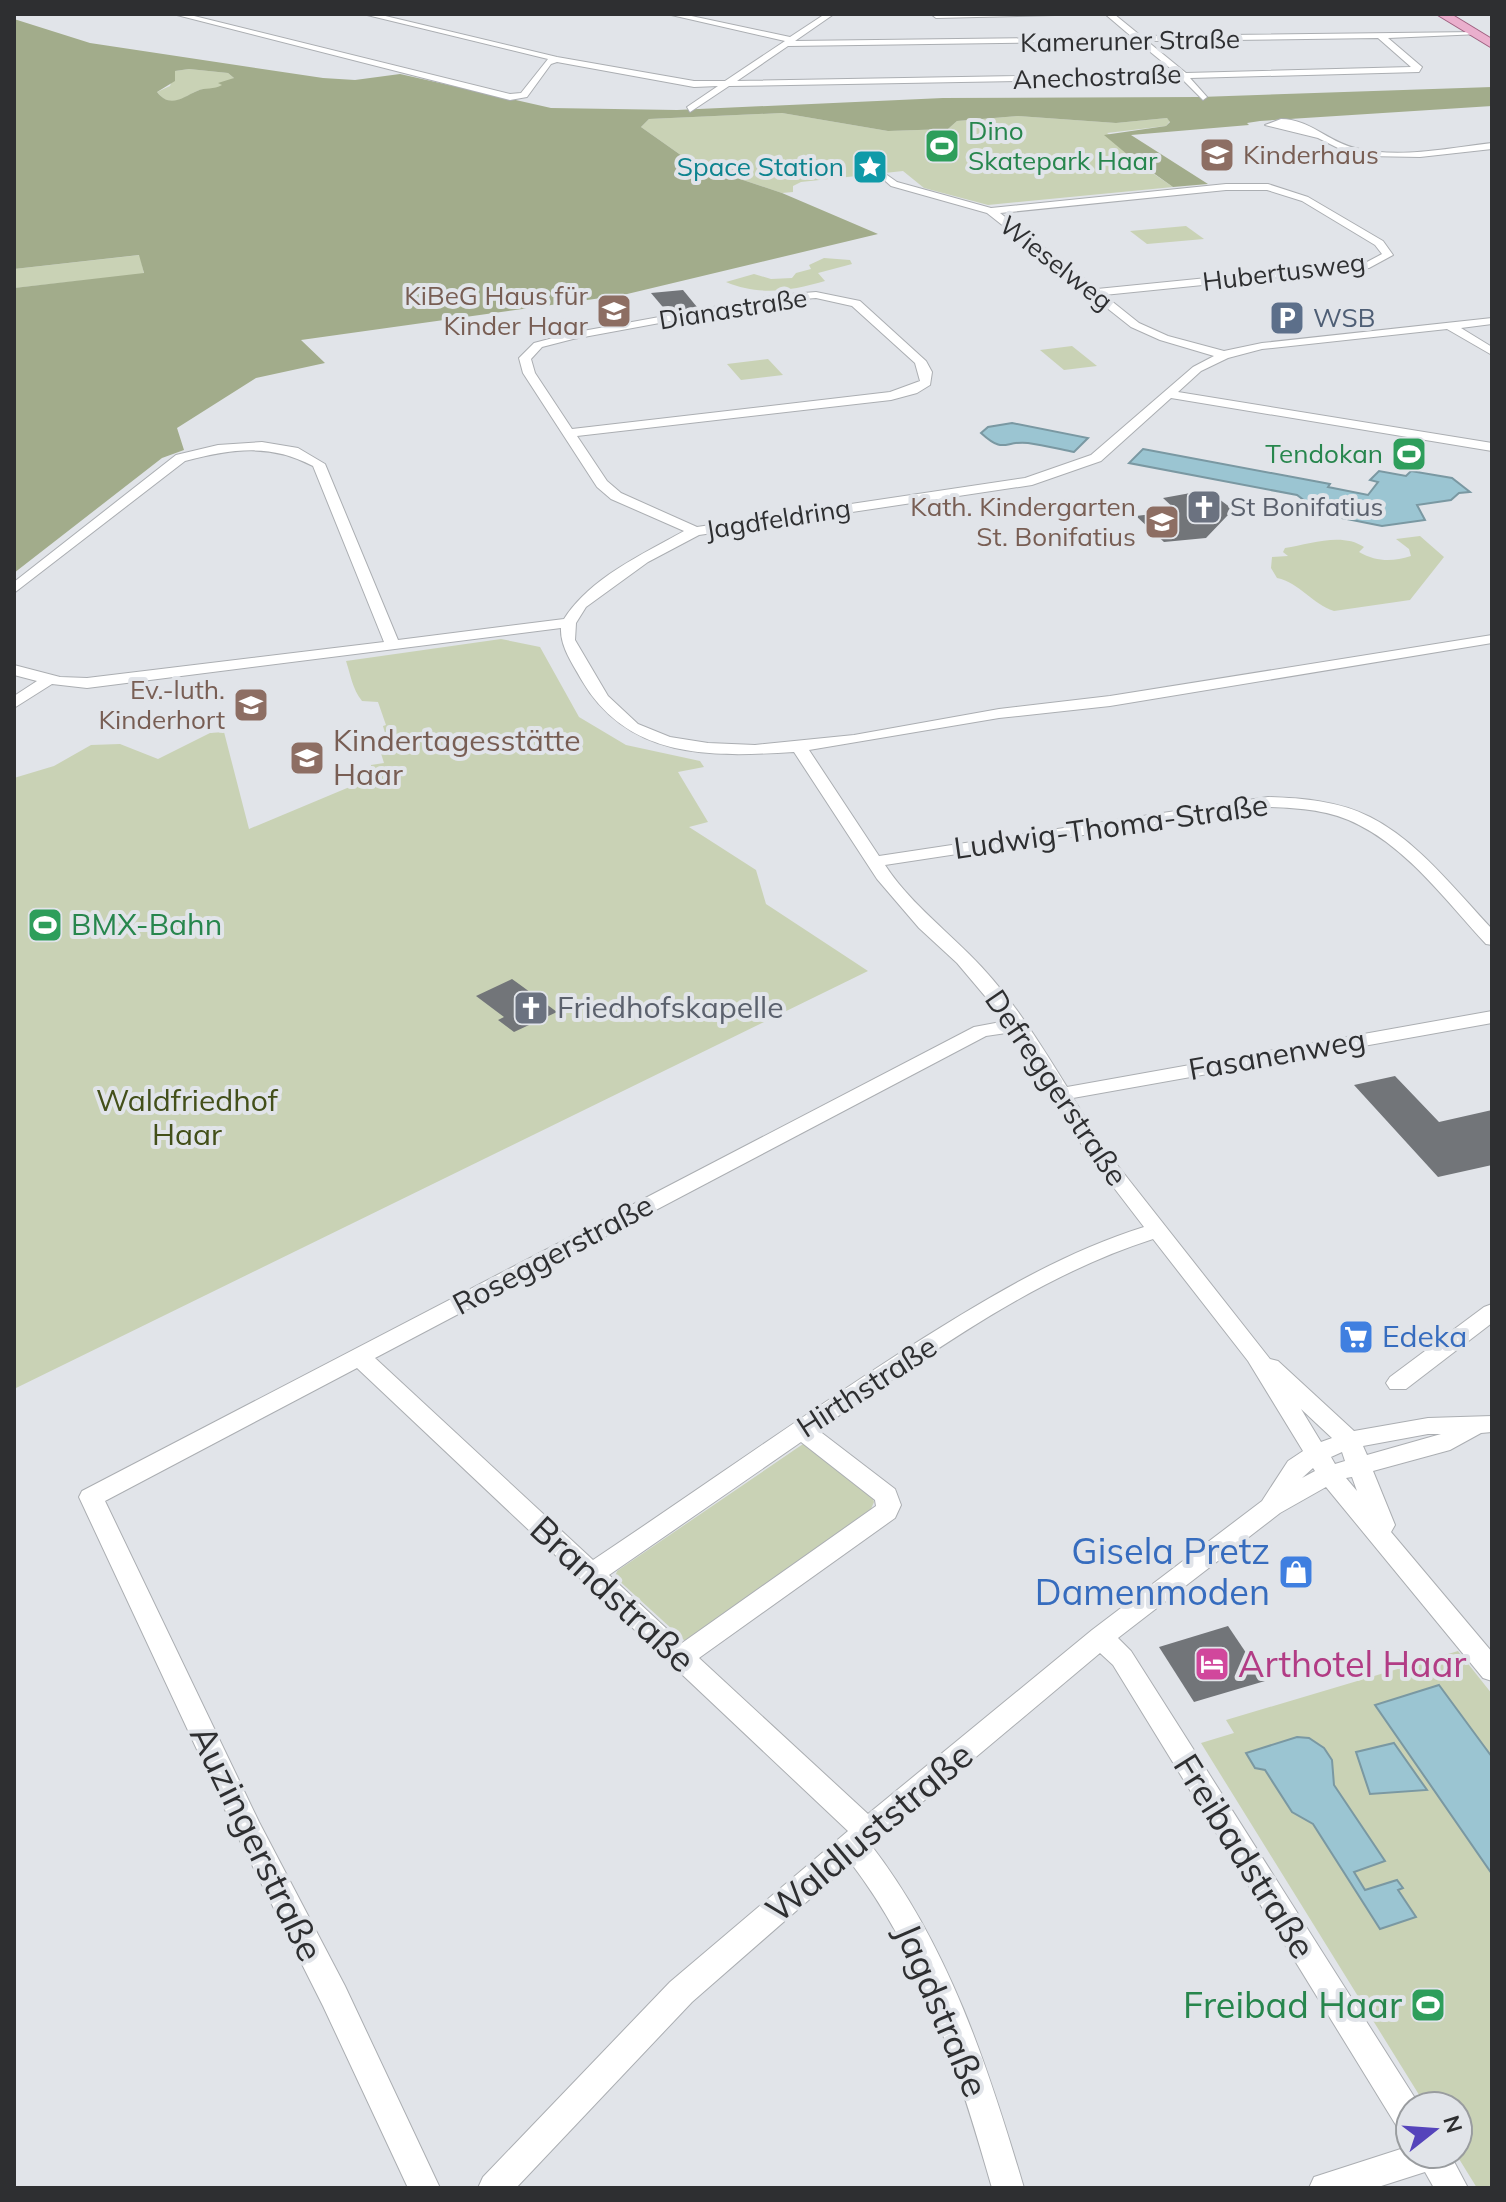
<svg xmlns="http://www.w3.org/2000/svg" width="1506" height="2202" font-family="Mulish,sans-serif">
<rect width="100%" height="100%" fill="#e1e4e9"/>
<!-- green -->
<g fill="#c9d2b5">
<path d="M189,69L228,73L234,78C229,81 223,87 217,88C211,90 203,88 197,91C183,97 171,110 157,92L170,86L175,71Z"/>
<polygon points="782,113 888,131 948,129 957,121 1018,116 1116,123 1167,118 1170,121 1166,126 1107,133 1138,155 1135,161 1173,187 988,205 924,188 903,171 801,182 793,186 793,192 782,193 692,163 641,127 649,119"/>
<polygon points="1186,226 1204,239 1147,244 1130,231"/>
<polygon points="140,255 144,274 14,288 14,269"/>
<path d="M824,258L850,260L852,264L818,273L825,281C791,291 759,296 726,282L754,274L771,279L792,278L796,273L811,269L809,265Z"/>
<polygon points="1072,346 1097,366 1064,370 1040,350"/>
<polygon points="768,359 783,375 741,380 727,364"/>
<path d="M1420,536L1444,557L1410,600L1334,611C1312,604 1300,583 1277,578L1271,568L1272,557L1288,556L1283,552L1285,548C1310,544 1342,532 1364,547L1359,552C1377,562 1392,562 1411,556L1409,549L1396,539Z"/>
<path d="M501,639L540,647L579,717L626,745L700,761L704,767L678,772L708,822L689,827L756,870L766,904L868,971L14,1389V778L54,766L91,745L120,744L158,759L210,733L224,732L249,829L371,778V765L384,763L379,747L400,744L395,732L385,733L383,726L386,725L378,702L362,701C352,688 351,676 346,661Z"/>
<polygon points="803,1444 872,1496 874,1502 871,1509 685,1641 615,1577 617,1571"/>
<polygon points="1458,1651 1492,1694 1492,2188 1477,2188 1456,2154 1458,2106 1426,2106 1201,1743 1234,1733 1226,1720"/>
</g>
<!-- forest -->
<path fill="#a2ac8b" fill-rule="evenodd" d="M14,19L90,43L323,78L355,80L400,74L551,108L677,110L943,98L1200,97L1492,87V106L1260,121L1247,123L1249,125L1131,135L1208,184L1173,187L1135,160L1138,156L1128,155L1104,135L1166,126L1170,122L1167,118L1116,123L1018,116L957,121L948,129L888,131L782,113L649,119L641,127L692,163L782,193L878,234L623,295L301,340L325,363L256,378L177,428L184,450L162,458L14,573V288L144,273L139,255L14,269ZM189,69L228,73L234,78L218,83L222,85C214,90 205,87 197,91C183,97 170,109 157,92L175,81V71Z"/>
<!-- water -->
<g fill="#9bc5d2" stroke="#7a98a2" stroke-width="2">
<path d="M1012,423L1088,438L1074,452C1059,449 1043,445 1028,443C1004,440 1005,455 981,433L988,427Z"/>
<polygon points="1143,449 1330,484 1328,487 1368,495 1378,482 1370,480 1379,471 1406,476 1411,471 1452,478 1470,492 1459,493 1451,500 1417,505 1425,520 1382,526 1322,514 1297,495 1129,463"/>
<polygon points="1439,1685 1492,1757 1492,1874 1375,1705"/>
<polygon points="1297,1737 1309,1738 1324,1748 1332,1760 1334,1785 1385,1861 1354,1872 1365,1890 1397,1880 1403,1888 1398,1890 1416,1917 1380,1929 1313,1824 1292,1812 1265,1770 1255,1768 1246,1753"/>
<polygon points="1394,1743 1427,1790 1370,1794 1356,1752"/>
</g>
<!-- building -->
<g fill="#727579">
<polygon points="683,290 697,307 667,312 651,293"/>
<polygon points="1207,490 1239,514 1227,516 1206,538 1164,542 1136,516 1177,511 1163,498"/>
<polygon points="512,979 519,984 557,1012 514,1032 498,1020 504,1017 476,996"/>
<polygon points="1395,1076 1439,1122 1492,1110 1492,1165 1438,1177 1354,1085"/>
<polygon points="1228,1626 1265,1681 1194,1702 1159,1647"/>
</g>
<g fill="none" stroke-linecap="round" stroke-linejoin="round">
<defs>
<g id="minor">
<path d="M173,14H186L510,94L521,93L548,59L363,14H377L557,57L694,81H725L785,41L667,14H682L790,37L825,14H834L795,41L1132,37L1105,14H1114L1141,36L1476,32L1480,34L1388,38L1422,67L1419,72L1190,78L1207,97L1203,100L1181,78L729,86L690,112L687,107L718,86L694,87L557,62L551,64L527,97L510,100ZM1378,38L1411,67L1186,73L1147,41ZM1137,41L1176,73L737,81L788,46Z"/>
<polygon points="931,14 1093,14 936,18"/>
<path d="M1281,119C1310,119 1328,142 1355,148C1399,159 1448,148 1492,143V149L1420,157L1366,156L1346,152L1318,138L1265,125Z"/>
<path d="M887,175L897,182L991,208L1226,184H1268L1308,197L1383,241L1393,255L1369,268L1104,295L1139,323L1168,336L1224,351L1262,343L1492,318V324L1461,328L1492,347V355L1447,329L1262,349L1228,358L1201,371L1178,392L1492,443V451L1171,398L1101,461L1032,485L699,535L648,562L586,607L576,623L575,640L608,696L638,724L670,737L708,743L755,745L854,735L999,709L1110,696L1492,635V643L1110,706L999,718L809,750L879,856L1268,797C1302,798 1339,801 1370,817C1418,841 1456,891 1492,929V945L1486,944C1448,903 1409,850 1359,825C1331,810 1299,808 1268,807L885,865C908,900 940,925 969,954C1009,993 1038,1040 1067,1087L1492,1011V1023L1073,1098L1103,1147L1270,1359L1278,1361L1354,1431L1428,1418L1492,1416V1432L1481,1433L1450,1450L1373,1471L1395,1525L1391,1532L1492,1652V1681L1483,1678L1326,1487L1280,1513L1118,1638L1131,1651L1420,2106H1410V2134L1399,2130L1113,1665L1100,1653L871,1845C949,1946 988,2067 1024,2188H992C959,2073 924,1959 851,1863L692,2002L516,2188H478L483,2177L670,1982L848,1831L357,1368L105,1501L259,1822L345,1986L440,2188H408L323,2006L234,1829L79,1497L82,1491L974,1027L1006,1021L957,963L919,928L877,879L794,752C711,757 628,760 581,679C572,663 560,646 561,628L87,688L52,684L14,708V696L37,681L14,675V665L60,677L87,678L384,642L313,466C270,443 232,449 185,461L14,593V582L176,455L218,445L262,442L298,448L325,464L398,640L564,619C590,578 643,554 684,531L611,499L597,487L523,373L519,358L534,343L572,333L779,295L816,292L860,301L926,361L932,372L930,385L917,393L891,400L577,436L607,481L621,493L697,527L1025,478L1091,455L1193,367L1214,356L1160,340L1131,327L987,213L891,186L882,178ZM1226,190H1267L1302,201L1375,245L1382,254L1367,262L1097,289L1000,213ZM816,298L852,306L915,363L920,381L890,392L572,429L535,373L531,359L542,347L573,339L779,301ZM1013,1032L1085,1150L1144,1227C1058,1254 982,1301 906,1349C800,1417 698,1490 593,1560L375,1358L986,1036ZM1153,1239L1248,1361L1303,1451L1288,1461L1262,1501L1092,1630L868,1814L699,1658L895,1518L901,1505L895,1489L818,1430C923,1359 1031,1278 1153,1239ZM1301,1409L1332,1438L1321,1442ZM1428,1434H1441L1367,1455L1363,1446ZM801,1442L875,1500L876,1506L682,1643L609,1575ZM1342,1452L1345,1461L1335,1464L1331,1457ZM1313,1468L1315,1471L1302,1478ZM1352,1477L1357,1491L1346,1478Z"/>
<polygon points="1492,1304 1492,1323 1406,1389 1390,1389 1386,1383 1390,1377 1484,1307"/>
<polygon points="1410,2146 1410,2154 1450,2154 1468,2188 1434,2188 1425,2172 1375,2188 1309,2188 1314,2177"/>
</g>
<polygon id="primary" points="1436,14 1451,14 1492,39 1492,48"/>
</defs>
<!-- minor casing -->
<use href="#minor" stroke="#abaeb2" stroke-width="2"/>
<!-- primary casing -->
<use href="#primary" stroke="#9f6080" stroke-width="2"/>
<!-- minor -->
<use href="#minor" fill="#fff" fill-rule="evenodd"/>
<!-- primary -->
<use href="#primary" fill="#eaafcd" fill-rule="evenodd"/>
</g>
<!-- icons -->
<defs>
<symbol id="stadium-square" viewBox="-11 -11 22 22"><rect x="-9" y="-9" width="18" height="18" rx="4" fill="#2e9e5b" stroke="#e1e4e9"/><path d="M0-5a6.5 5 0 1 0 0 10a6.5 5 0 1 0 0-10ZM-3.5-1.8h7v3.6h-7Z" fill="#fff"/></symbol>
<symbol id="school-square" viewBox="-11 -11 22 22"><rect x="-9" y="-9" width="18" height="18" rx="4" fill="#8d6e63" stroke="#e1e4e9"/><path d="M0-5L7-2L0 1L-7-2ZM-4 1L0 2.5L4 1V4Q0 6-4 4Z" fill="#fff"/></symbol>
<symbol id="sight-square" viewBox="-11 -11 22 22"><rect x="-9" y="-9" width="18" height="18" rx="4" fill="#0f9aa8" stroke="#e1e4e9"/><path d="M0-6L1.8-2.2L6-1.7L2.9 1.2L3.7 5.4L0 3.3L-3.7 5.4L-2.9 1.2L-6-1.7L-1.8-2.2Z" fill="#fff"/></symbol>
<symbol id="parking-square" viewBox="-11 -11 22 22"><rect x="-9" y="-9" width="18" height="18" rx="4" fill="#5c6f8a" stroke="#e1e4e9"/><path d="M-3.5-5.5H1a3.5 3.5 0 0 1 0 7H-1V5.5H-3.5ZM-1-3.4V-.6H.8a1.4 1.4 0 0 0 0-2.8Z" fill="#fff"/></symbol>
<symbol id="church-square" viewBox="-11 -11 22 22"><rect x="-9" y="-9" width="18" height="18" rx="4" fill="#6b7280" stroke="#e1e4e9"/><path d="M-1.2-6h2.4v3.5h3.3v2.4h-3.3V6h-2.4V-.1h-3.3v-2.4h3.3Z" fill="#fff"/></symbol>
<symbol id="supermarket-square" viewBox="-11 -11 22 22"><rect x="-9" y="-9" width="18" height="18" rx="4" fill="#3f7fe0" stroke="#e1e4e9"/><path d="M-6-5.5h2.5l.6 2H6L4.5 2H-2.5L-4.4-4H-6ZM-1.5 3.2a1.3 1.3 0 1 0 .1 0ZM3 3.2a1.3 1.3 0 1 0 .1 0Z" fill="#fff"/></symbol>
<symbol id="shop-square" viewBox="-11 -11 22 22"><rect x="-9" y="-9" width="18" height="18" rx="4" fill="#3f7fe0" stroke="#e1e4e9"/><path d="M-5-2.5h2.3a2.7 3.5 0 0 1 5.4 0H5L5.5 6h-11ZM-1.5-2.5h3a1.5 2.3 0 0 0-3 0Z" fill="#fff"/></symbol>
<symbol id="hotel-square" viewBox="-11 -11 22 22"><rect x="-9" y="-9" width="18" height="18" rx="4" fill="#d1479c" stroke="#e1e4e9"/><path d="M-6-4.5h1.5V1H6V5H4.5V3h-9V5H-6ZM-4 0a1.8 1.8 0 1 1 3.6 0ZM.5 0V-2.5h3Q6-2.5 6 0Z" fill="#fff"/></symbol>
</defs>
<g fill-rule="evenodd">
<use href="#stadium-square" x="922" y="126" width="40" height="40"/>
<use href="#school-square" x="1197" y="135" width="40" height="40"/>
<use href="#sight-square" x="850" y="147" width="40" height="40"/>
<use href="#school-square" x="594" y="291" width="40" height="40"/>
<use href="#parking-square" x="1267" y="298" width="40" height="40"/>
<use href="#stadium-square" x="1389" y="434" width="40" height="40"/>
<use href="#church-square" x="1184" y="487" width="40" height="40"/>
<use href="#school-square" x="1142" y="502" width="40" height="40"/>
<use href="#school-square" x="231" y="685" width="40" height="40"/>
<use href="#school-square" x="287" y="738" width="40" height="40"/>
<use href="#stadium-square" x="25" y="905" width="40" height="40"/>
<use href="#church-square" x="511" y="988" width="40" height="40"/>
<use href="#supermarket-square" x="1336" y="1317" width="40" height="40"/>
<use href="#shop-square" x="1276" y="1552" width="40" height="40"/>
<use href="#hotel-square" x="1192" y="1644" width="40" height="40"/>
<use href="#stadium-square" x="1408" y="1985" width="40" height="40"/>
</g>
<g text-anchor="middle" stroke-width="8" stroke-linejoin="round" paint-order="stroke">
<!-- far-street labels -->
<g font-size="26" fill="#2e2f31" stroke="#e1e4e9">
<text transform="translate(1130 41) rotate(-1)" y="9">Kameruner Straße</text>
<text transform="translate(1097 77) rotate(-2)" y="9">Anechostraße</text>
<text transform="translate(1056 263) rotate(38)" y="9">Wieselweg</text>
<text transform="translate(1284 272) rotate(-7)" y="9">Hubertusweg</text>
<text transform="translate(733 309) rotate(-9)" y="9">Dianastraße</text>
<text transform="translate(778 519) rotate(-9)" y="9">Jagdfeldring</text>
</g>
<!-- far-leisure labels -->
<g font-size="26" fill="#27864d" stroke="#e1e4e9" text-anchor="start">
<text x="968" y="140">Dino<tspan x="968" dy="30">Skatepark Haar</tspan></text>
<text x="1383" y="463" text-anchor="end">Tendokan</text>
</g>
<!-- far-education labels -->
<g font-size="26" fill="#785e54" stroke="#e1e4e9" text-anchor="end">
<text x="1243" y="164" text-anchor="start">Kinderhaus</text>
<text x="588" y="305">KiBeG Haus für<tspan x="588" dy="30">Kinder Haar</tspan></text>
<text x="1136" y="516">Kath. Kindergarten<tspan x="1136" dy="30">St. Bonifatius</tspan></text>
<text x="225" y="699">Ev.-luth.<tspan x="225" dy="30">Kinderhort</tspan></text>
</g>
<!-- far-culture labels -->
<g font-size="26" fill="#0d838f" stroke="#e1e4e9" text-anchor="end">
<text x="844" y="176">Space Station</text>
</g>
<!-- far-service labels -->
<g font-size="26" fill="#4e5e75" stroke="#e1e4e9" text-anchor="start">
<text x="1313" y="327">WSB</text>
</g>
<!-- far-worship labels -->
<g font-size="26" fill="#5b616d" stroke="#e1e4e9" text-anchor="start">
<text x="1230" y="516">St Bonifatius</text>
</g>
<!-- education labels -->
<g font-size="30" fill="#785e54" stroke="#e1e4e9" text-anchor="start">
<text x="333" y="751">Kindertagesstätte<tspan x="333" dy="34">Haar</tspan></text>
</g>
<!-- street labels -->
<g font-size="30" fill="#2e2f31" stroke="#e1e4e9">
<text transform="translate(1111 827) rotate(-8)" y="10">Ludwig-Thoma-Straße</text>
<text transform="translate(1277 1055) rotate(-10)" y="10">Fasanenweg</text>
<text transform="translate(1056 1088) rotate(56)" y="10">Defreggerstraße</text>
<text transform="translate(553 1255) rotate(-28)" y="10">Roseggerstraße</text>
<text transform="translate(867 1387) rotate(-33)" y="10">Hirthstraße</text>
</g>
<!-- leisure labels -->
<g font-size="30" fill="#27864d" stroke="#e1e4e9" text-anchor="start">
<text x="71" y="935">BMX-Bahn</text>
</g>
<!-- worship labels -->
<g font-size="30" fill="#5b616d" stroke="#e1e4e9" text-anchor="start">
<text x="557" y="1018">Friedhofskapelle</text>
</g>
<!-- park labels -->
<g font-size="30" fill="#434f1a" stroke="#e1e4e9">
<text x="187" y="1111">Waldfriedhof<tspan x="187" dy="34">Haar</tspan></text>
</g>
<!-- shop labels -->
<g font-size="30" fill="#366cbe" stroke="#e1e4e9" text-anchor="start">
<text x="1382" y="1347">Edeka</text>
</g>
<!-- near-shop labels -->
<g font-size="36" fill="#366cbe" stroke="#e1e4e9" text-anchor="end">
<text x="1270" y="1564">Gisela Pretz<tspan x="1270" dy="41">Damenmoden</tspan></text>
</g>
<!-- near-street labels -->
<g font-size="36" fill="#2e2f31" stroke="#e1e4e9">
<text transform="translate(613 1594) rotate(43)" y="13">Brandstraße</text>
<text transform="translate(869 1832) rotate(-40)" y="13">Waldluststraße</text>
<text transform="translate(257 1843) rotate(64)" y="13">Auzingerstraße</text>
<text transform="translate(1245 1856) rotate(58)" y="13">Freibadstraße</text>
<text transform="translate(942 2010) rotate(67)" y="13">Jagdstraße</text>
</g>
<!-- near-hotel labels -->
<g font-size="36" fill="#b23c85" stroke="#e1e4e9" text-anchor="start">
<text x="1238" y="1677">Arthotel Haar</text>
</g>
<!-- near-leisure labels -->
<g font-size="36" fill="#27864d" stroke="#e1e4e9" text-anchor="end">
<text x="1402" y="2018">Freibad Haar</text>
</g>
</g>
<!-- border -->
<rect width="1506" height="2202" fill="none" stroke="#2e2f31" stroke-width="32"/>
<!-- north arrow -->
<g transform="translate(1434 2130) rotate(73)"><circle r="38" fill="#e1e4e9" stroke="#999c9f" stroke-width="2"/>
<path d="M0-6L14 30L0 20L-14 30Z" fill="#5544bb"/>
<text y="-12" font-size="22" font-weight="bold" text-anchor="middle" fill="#2e2f31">N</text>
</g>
</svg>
